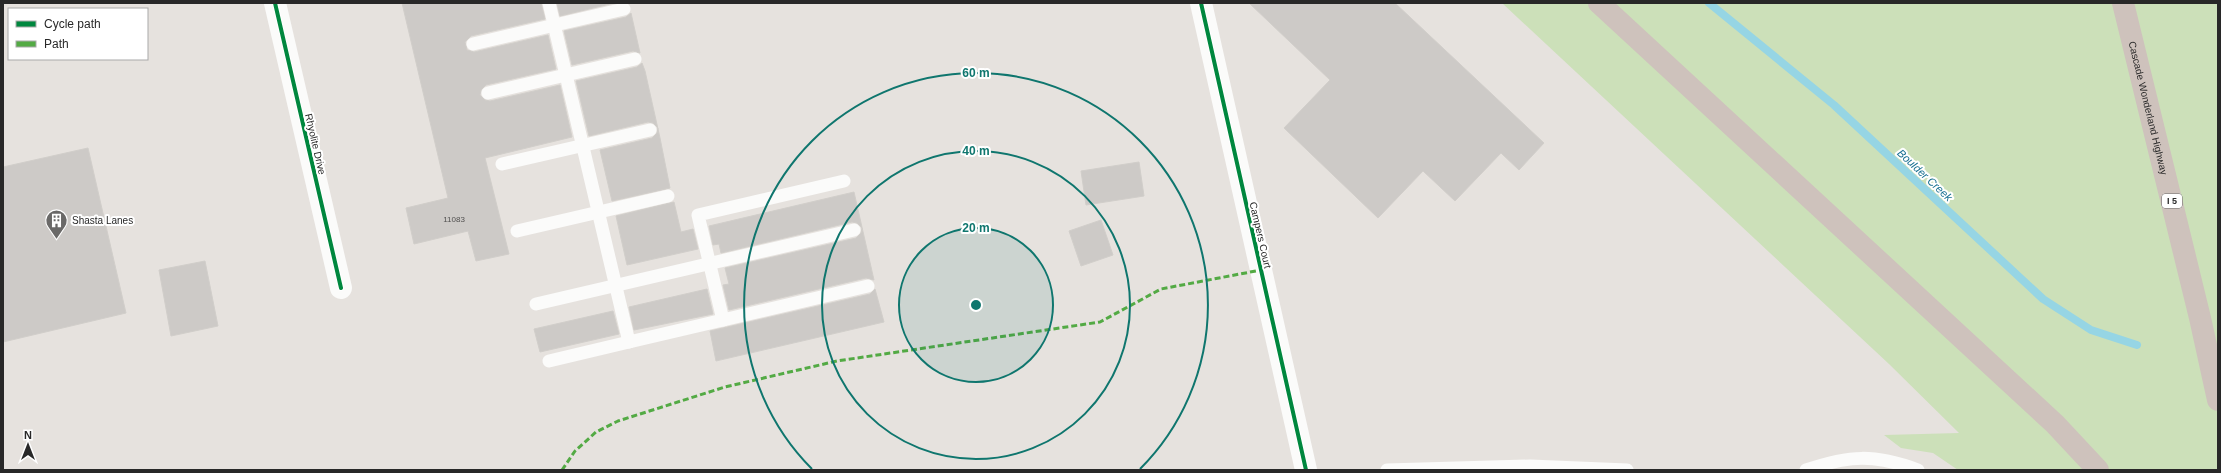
<svg xmlns="http://www.w3.org/2000/svg" width="2221" height="473" font-family="Helvetica,sans-serif">
<rect width="100%" height="100%" fill="#e6e2de"/>
<!-- green -->
<polygon fill="#cce0b9" points="1502,3 2218,3 2218,470 1958,470 1933,453 1901,448 1884,435 1959,433 1889,364"/>
<g fill="none" stroke-linecap="round" stroke-linejoin="round">
<!-- stream -->
<polyline stroke="#96d5e4" stroke-width="8" points="1709,3 1834,105 2043,299 2091,330 2137,345"/>
</g>
<!-- building -->
<g fill="#cdcac7" stroke="#d1ceca">
<polygon points="402,3 541,3 545,19 471,36 465,42 467,50 474,52 548,35 556,69 486,85 481,90 480,95 485,100 490,101 560,85 572,137 485,158 509,254 476,261 468,231 414,244 406,208 448,198"/>
<polygon points="557,3 614,3 560,16"/>
<polygon points="1249,3 1395,3 1544,143 1519,170 1501,153 1455,201 1423,171 1378,218 1284,128 1330,80"/>
<polygon points="631,13 640,53 633,51 572,65 564,31 626,17"/>
<polygon points="642,63 645,71 660,138 670,188 612,201 600,150 652,138 657,133 658,128 653,123 648,122 589,136 576,81 637,67"/>
<polygon points="88,148 126,313 3,342 3,167"/>
<polygon points="1139,162 1144,196 1086,205 1081,171"/>
<polygon points="854,192 874,280 866,278 729,310 723,285 729,284 725,268 856,238 861,233 862,228 857,223 852,222 721,253 719,244 713,245 709,226"/>
<polygon points="674,202 681,232 693,229 698,249 627,265 616,216"/>
<polygon points="1101,220 1113,255 1081,266 1069,231"/>
<polygon points="205,261 218,326 171,336 159,270"/>
<polygon points="707,289 713,314 634,330 629,307"/>
<polygon points="875,289 884,322 716,361 710,331 870,294"/>
<polygon points="613,311 619,334 540,352 534,329"/>
</g>
<g fill="none" stroke-linecap="round" stroke-linejoin="round">
<!-- lane -->
<g stroke="#fbfbfa" stroke-width="13">
<polyline points="549,3 629,342 868,286"/>
<polyline points="473,44 624,9"/>
<polyline points="488,93 635,59"/>
<polyline points="502,164 650,130"/>
<polyline points="517,231 668,196"/>
<polyline points="536,304 854,230"/>
<polyline points="723,320 698,215 844,181"/>
<polyline points="549,361 629,342"/>
<polyline points="1387,470 1530,466 1627,470"/>
<path d="M1806,470C1850,455 1874,454 1918,470"/>
</g>
<!-- street -->
<g stroke="#fbfbfa" stroke-width="22">
<polyline points="275,3 341,288"/>
<polyline points="1201,3 1306,470"/>
</g>
<!-- highway -->
<g stroke="#cec2bc" stroke-width="22">
<polyline points="1599,3 2055,424 2098,470"/>
<path id="s1" d="M2123,3L2200,318L2218,400"/>
</g>
<!-- quiet -->
<polyline stroke="#53aa44" stroke-width="3" stroke-dasharray="6 3" stroke-linecap="butt" points="562,470 575,451 596,432 618,421 725,387 837,361 1100,322 1161,289 1261,270"/>
<defs>
<g id="cycleway">
<polyline points="275,3 341,288"/>
<polyline points="1201,3 1306,470"/>
</g>
</defs>
<!-- cycleway casing -->
<use href="#cycleway" stroke="#fff" stroke-width="6"/>
<!-- cycleway -->
<use href="#cycleway" stroke="#00873e" stroke-width="4"/>
</g>
<!-- distance rings -->
<circle cx="976" cy="305" r="77" fill="#0f766e" fill-opacity=".12"/>
<g fill="none" stroke="#0f766e" stroke-width="2">
<circle cx="976" cy="305" r="77"/>
<circle cx="976" cy="305" r="154"/>
<path d="M812 469A232 232 0 1 1 1140 469"/>
</g>
<!-- icons -->
<defs>
<symbol id="building-pin" viewBox="-11 -11 22 30"><path d="M0 17L-7.5 6A9.5 9.5 0 1 1 7.5 6Z" fill="#6a6968" stroke="#fff"/><path d="M-4-6H4V6H1V3H-1V6H-4ZM-2.5-4.3h1.7v1.8h-1.7ZM.8-4.3h1.7v1.8H.8ZM-2.5-1h1.7V.8h-1.7ZM.8-1h1.7V.8H.8Z" fill="#fff"/></symbol>
</defs>
<g fill-rule="evenodd">
<use href="#building-pin" x="44" y="208" width="25" height="34"/>
</g>
<g text-anchor="middle" stroke-width="4" stroke-linejoin="round" paint-order="stroke">
<!-- number labels -->
<g font-size="8" fill="#525150">
<text x="454" y="222">11083</text>
</g>
<!-- shield labels -->
<rect fill="#fff" stroke="#686868" stroke-width="1" x="2162" y="194" width="20" height="14" rx="3"/>
<g font-size="9" font-weight="bold" fill="#282828">
<text x="2172" y="204">I 5</text>
</g>
<!-- street labels -->
<g font-size="10" fill="#282828" stroke="#fff">
<text dy="4" stroke="none"><textPath href="#s1" startOffset="108">Cascade Wonderland Highway</textPath></text>
<text transform="translate(316 144) rotate(77)" y="4">Rhyolite Drive</text>
<text transform="translate(1261 235) rotate(77)" y="4">Campers Court</text>
</g>
<!-- poi labels -->
<g font-size="10" fill="#282828" stroke="#fff" text-anchor="start">
<text x="72" y="224">Shasta Lanes</text>
</g>
<!-- water labels -->
<g font-size="11" font-style="italic" fill="#156e90" stroke="#fff">
<text transform="translate(1925 175) rotate(43)" y="4">Boulder Creek</text>
</g>
</g>
<circle cx="976" cy="305" r="6" fill="#0f766e" stroke="#fff" stroke-width="2"/>
<g font-size="12" text-anchor="middle" font-weight="bold" fill="#0f766e" stroke="#fff" stroke-width="4" stroke-linejoin="round" paint-order="stroke">
<text x="976" y="77">60 m</text>
<text x="976" y="155">40 m</text>
<text x="976" y="232">20 m</text>
</g>
<!-- border -->
<rect width="2221" height="473" fill="none" stroke="#282828" stroke-width="8"/>
<!-- legend -->
<rect x="8" y="8" width="140" height="52" fill="#ffffff" stroke="#a9a9a9"/>
<rect x="16" y="21" width="20" height="6" fill="#00873e" stroke="#a9a9a9"/>
<text x="44" y="28" font-size="12" fill="#282828">Cycle path</text>
<rect x="16" y="41" width="20" height="6" fill="#53aa44" stroke="#a9a9a9"/>
<text x="44" y="48" font-size="12" fill="#282828">Path</text>
<!-- north arrow -->
<g transform="translate(28 445)" stroke="#ffffff" stroke-width="3" paint-order="stroke">
<path d="M0-3L7 15L0 10L-7 15Z" fill="#282828"/>
<text y="-6" font-size="11" font-weight="bold" text-anchor="middle" fill="#282828">N</text>
</g>
</svg>
